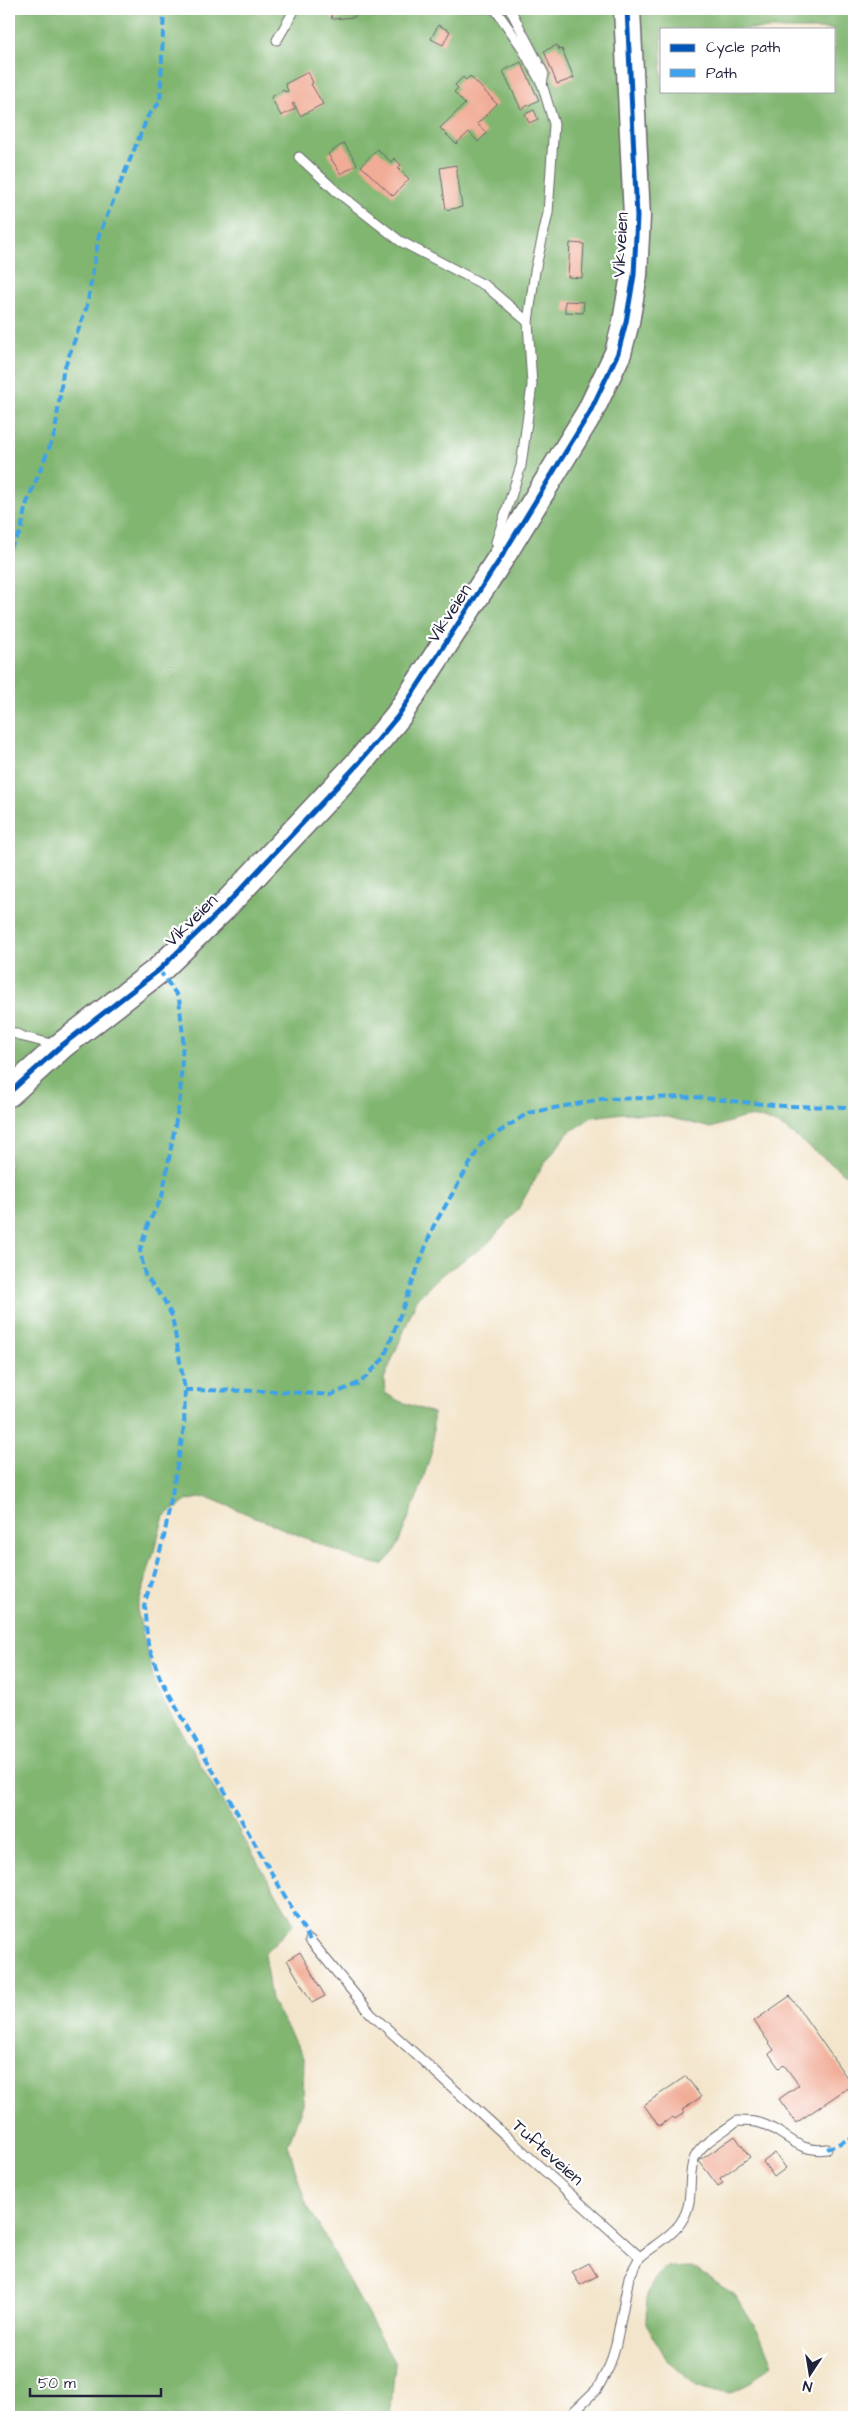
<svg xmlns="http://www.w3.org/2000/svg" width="863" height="2426" font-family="'Architects Daughter',sans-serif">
<rect width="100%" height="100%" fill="#fff"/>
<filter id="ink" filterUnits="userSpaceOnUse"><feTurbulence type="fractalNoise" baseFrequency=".02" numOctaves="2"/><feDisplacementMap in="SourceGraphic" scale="10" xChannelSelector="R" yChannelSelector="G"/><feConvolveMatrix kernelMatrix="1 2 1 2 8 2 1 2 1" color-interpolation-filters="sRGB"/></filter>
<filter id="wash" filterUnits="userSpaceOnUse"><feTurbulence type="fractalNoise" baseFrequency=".0096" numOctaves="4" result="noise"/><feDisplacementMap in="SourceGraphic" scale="20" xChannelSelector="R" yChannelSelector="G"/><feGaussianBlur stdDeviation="1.12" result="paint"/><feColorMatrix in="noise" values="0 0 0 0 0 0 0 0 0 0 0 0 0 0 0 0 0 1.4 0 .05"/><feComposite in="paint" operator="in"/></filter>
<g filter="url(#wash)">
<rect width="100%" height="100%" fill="#f3e5cb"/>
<!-- forest -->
<g fill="#81b671" stroke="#526c56" fill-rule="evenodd">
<path d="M9,9H854V1181L784,1128L765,1119L745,1117L711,1128L664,1116L623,1113L592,1117L568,1133L540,1170L517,1211L487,1244L440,1276L417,1299L384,1379L385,1393L399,1401L433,1413V1447L419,1492L395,1551L382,1565L356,1559L207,1497L188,1500L164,1516L137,1610L156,1689L294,1924L264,1953L271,2000L304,2057L303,2104L288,2145L305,2201L395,2364L390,2417H9ZM662,29H834V91H662Z"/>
<polygon points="692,2267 735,2295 761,2337 772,2364 752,2382 730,2393 715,2392 697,2386 667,2360 646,2323 647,2295 654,2279 666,2268"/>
</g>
<g id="blocks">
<!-- building -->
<g fill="#f1ac96">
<polygon points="326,9 354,9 355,17 332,19 331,13 326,13"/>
<polygon points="438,25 450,31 443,45 431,39"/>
<polygon points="557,45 559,50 562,49 574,78 557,84 544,51"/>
<polygon points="521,62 539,100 521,109 503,71"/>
<polygon points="308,72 313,83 311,84 323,104 300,116 294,103 292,104 295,109 281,116 271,97 284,90 285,92 288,91 285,84"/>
<polygon points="470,76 497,104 477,124 487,133 478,142 469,132 456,144 440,128 465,104 454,92 458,88 455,85 463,77 466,80"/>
<polygon points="534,110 538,119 529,123 525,114"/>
<polygon points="344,143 357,164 341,174 328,154"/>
<polygon points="377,149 391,162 394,158 401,165 398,168 409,179 393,196 361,166"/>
<polygon points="456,165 462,207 446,210 440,168"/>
<polygon points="570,243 584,244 582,278 568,277"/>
<polygon points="565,301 584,302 583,313 565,312"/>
<polygon points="300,1952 325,1996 312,2003 287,1960"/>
<polygon points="790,1996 852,2085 796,2123 779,2099 799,2085 784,2065 779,2068 769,2054 774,2050 754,2021"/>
<polygon points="686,2076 701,2097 682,2110 684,2113 675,2119 673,2117 659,2126 644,2105"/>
<polygon points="735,2136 750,2157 720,2178 723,2183 718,2186 699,2161"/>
<polygon points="775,2153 786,2168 774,2177 763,2162"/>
<polygon points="589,2263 597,2276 580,2285 572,2272"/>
</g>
</g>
</g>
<g filter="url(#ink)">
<use href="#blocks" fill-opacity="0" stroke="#6b666d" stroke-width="1"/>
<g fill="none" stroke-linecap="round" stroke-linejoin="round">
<defs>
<g id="lane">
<polyline points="495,9 521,46 542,84 554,124 548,213 535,271 528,322 532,385 521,466 496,542 500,551"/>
<polyline points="510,9 544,74 542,84"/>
<polyline points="277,40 295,9"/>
<polyline points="299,157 336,191 400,241 486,286 528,322"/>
<polyline points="9,1031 24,1037 56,1045"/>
<polyline points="310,1940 371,2014 640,2257 629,2277 616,2344 609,2367 597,2389 568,2417"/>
<path d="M640,2257C652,2247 672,2236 681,2222C695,2201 687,2183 693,2162C698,2144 723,2132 737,2121C745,2121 753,2121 760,2123C786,2131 797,2154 827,2149"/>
</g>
<polyline id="secondary" points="9,1093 61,1046 159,970 222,909 359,763 398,716 502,556 590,412 618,353 626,322 634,275 637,217 627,9"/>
</defs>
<!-- lane casing -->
<use href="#lane" stroke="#6b666d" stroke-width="11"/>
<!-- secondary casing -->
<use href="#secondary" stroke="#6b666d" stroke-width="29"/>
<!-- lane -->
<use href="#lane" stroke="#fff" stroke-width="9"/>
<!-- secondary -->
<use href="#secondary" stroke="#fff" stroke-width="26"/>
<!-- quiet -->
<g stroke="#3ea2ec" stroke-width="4" stroke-dasharray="8 4" stroke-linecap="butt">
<polyline points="9,549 21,532 25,508 55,433 63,372 87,306 99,235 148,116 160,102 164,9"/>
<polyline points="159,970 179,998 183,1037 180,1098 162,1197 148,1224 140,1250 145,1275 164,1300 172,1316 185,1390 184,1428 164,1537 144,1606 148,1644 160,1678 310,1940"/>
<polyline points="185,1390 273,1391 331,1395 361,1382 384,1358 433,1227 482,1143 528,1113 602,1099 694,1097 783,1106 854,1107"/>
<polyline points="827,2149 854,2137"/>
</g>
<defs>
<polyline id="cycleway" points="9,1093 61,1046 159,970 222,909 359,763 398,716 502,556 590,412 618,353 626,322 634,275 637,217 627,9"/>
</defs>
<!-- cycleway casing -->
<use href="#cycleway" stroke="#fff" stroke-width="8"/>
<!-- cycleway -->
<use href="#cycleway" stroke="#0057b8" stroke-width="5"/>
</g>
</g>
<g text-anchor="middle" stroke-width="4.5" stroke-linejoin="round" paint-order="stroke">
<!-- street labels -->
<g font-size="18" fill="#22223b" stroke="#fff">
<text transform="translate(620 245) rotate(-87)" y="6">Vikveien</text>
<text transform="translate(449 613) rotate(-57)" y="6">Vikveien</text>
<text transform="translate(191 920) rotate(-45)" y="6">Vikveien</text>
<text transform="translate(548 2152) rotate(42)" y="6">Tufteveien</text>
</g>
</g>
<!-- margin -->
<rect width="863" height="2426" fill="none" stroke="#fff" stroke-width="30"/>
<!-- legend -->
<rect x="660" y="28" width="175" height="65" fill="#ffffff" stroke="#a7a7b1"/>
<rect x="670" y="44" width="25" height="8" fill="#0057b8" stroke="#a7a7b1"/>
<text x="706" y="52" font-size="15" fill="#22223b">Cycle path</text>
<rect x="670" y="69" width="25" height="8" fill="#3ea2ec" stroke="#a7a7b1"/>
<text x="706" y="78" font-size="15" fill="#22223b">Path</text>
<!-- north arrow -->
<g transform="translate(810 2374) rotate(192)" stroke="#ffffff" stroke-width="4" paint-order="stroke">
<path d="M0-4L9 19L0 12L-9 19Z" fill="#22223b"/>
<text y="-8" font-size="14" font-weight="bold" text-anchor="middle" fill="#22223b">N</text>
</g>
<!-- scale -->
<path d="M30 2388v8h131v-8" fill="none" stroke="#22223b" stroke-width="2.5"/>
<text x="38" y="2388" font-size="15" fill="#22223b" stroke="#ffffff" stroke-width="4" paint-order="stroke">50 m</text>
</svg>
